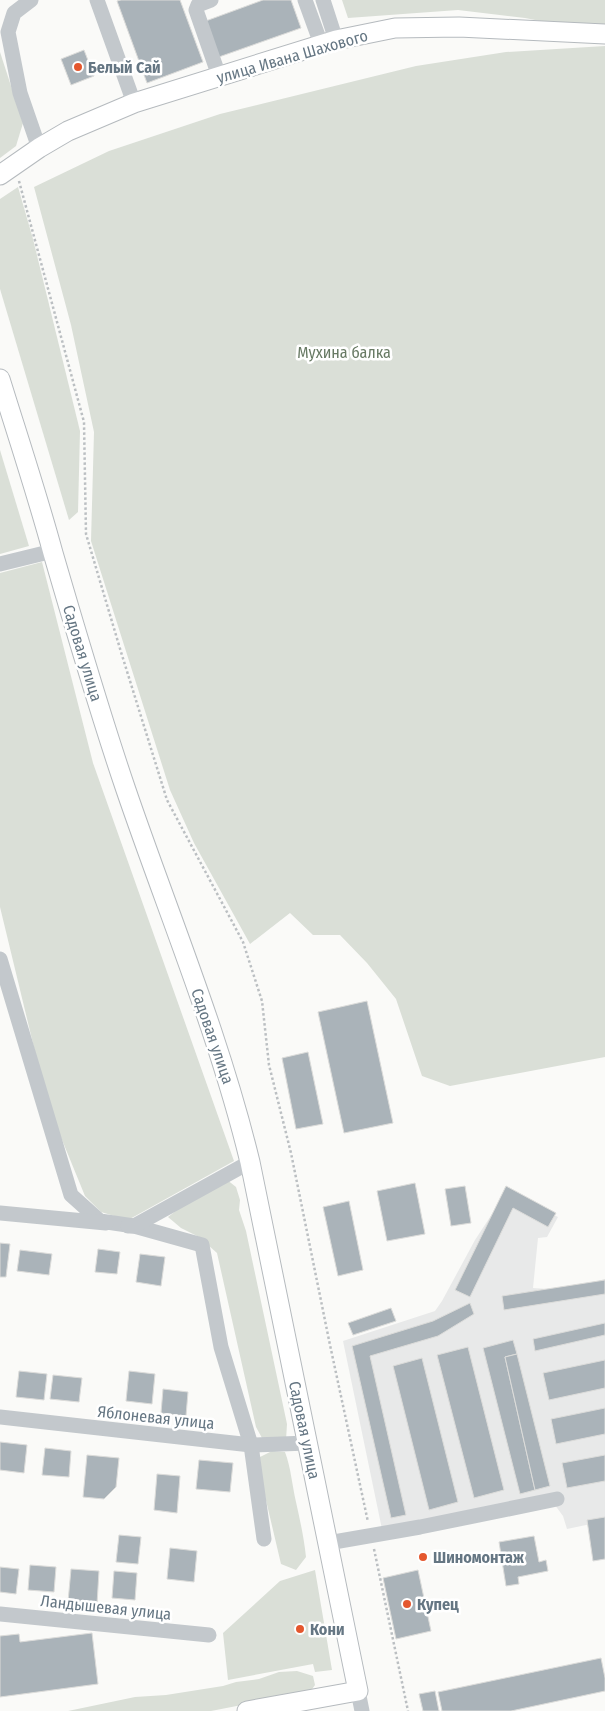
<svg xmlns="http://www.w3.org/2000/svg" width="605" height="1711" font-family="'Fira Sans Condensed',sans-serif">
<rect width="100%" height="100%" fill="#fafaf8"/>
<!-- built -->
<polygon fill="#e8e9e9" points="507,1191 558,1217 547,1237 538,1238 533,1288 565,1290 605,1279 605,1521 567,1529 563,1516 549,1497 383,1534 343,1341 435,1311 442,1301 475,1240"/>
<!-- green -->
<g fill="#dadfd7">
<polygon points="342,0 605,0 605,34 525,18 458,10 348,18"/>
<polygon points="605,46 605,1057 450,1086 422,1076 396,999 367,963 340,935 313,935 290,913 250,944 194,843 170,790 91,541 94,432 71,325 34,187 109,151 220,114 416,66 506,52"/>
<polygon points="0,52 23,123 16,146 0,158"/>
<polygon points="18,187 33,239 80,431 78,512 69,520 0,289 0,199"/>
<polygon points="0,450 29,546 0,554"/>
<polygon points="42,562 93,763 234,1161 128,1220 101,1212 85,1196 58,1130 37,1060 0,907 0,573"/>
<polygon points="226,1179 236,1187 240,1200 239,1210 246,1231 287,1424 286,1440 262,1438 256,1427 217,1253 199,1237 181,1228 168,1217 195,1196"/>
<path d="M272,1451L285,1452C291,1468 292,1485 296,1502C300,1520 304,1538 306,1557L296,1570L281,1564L261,1479L260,1457Z"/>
<polygon points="315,1570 332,1670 315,1672 313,1664 228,1680 223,1633 280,1581"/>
<polygon points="297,1671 313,1676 315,1685 310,1692 211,1711 68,1711 135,1697 166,1695 223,1686 236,1682 259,1679 279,1672"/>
</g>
<!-- building -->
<g fill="#aab3b9" stroke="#dcdcda">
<polygon points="121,0 180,0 203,62 147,83 117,1"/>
<polygon points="263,0 291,0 301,28 216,58 203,22"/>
<polygon points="84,50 94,76 71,85 61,59"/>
<polygon points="367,1001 393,1123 344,1133 318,1012"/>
<polygon points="308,1052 323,1124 296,1129 282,1058"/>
<polygon points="415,1183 425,1234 387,1241 377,1191"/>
<polygon points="465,1186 471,1223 451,1226 445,1189"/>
<polygon points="506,1186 556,1213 548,1227 513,1208 470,1297 455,1290"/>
<polygon points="349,1201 363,1270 338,1276 323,1207"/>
<polygon points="0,1243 10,1244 6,1277 0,1277"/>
<polygon points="98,1249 120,1252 117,1274 95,1272"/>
<polygon points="20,1250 52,1254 49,1275 17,1271"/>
<polygon points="140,1254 165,1257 161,1286 136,1282"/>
<polygon points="605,1280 605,1294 504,1310 502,1296"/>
<polygon points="470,1303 474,1314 438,1336 370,1356 406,1515 391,1518 352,1346 433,1321"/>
<polygon points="391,1308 396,1321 353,1335 348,1323"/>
<polygon points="605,1323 605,1335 535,1351 533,1339"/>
<polygon points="513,1340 517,1354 505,1357 535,1490 520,1494 483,1348"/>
<polygon points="468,1347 504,1490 474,1498 437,1355"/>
<polygon points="517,1354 550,1486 535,1490 505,1357"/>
<polygon points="422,1358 458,1502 429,1510 393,1366"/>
<polygon points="605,1360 605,1388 549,1400 543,1373"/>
<polygon points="19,1371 47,1374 44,1400 16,1397"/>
<polygon points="129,1371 155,1374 152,1404 126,1401"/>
<polygon points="53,1375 82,1378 79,1402 50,1399"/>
<polygon points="163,1389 188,1392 186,1416 161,1413"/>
<polygon points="605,1408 605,1434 556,1444 551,1419"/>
<polygon points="0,1442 27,1445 24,1473 0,1470"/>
<polygon points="45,1448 71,1451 69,1477 42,1475"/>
<polygon points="87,1455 119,1458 116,1487 104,1499 83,1497"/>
<polygon points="605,1455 605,1481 567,1488 562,1463"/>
<polygon points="199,1460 233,1463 230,1492 196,1489"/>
<polygon points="157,1474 180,1476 177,1513 154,1510"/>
<polygon points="605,1517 605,1559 593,1561 587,1520"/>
<polygon points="119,1535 141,1537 138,1564 116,1562"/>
<polygon points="534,1536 539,1562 546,1560 548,1571 518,1577 519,1584 506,1586 499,1542"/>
<polygon points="170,1548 197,1551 194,1582 167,1579"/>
<polygon points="30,1565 56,1567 54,1592 28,1590"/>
<polygon points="0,1567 19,1569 16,1594 0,1592"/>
<polygon points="71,1569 99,1571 97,1604 68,1602"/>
<polygon points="418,1570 431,1631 396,1639 383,1578"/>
<polygon points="114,1571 137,1573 135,1600 112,1598"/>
<polygon points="92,1633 98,1684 0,1697 0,1636 19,1634 20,1642"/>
<polygon points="601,1658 605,1678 605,1691 511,1711 442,1711 438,1692"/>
<polygon points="435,1691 439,1711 423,1711 419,1694"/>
</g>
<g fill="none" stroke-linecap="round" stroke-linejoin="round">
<defs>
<g id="major">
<polyline points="0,175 39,148 68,131 134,103 336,40 395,28 459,27 605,34"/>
<path d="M0,379C18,437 37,494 53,553C76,632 99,711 126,790C168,913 219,1034 250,1162L358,1691L247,1711"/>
</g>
</defs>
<!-- major casing -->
<use href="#major" stroke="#b5babe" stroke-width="21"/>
<!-- path -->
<g stroke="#bbbfc2" stroke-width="2.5" stroke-dasharray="2.5 2.5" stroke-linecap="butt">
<polyline points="19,181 84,422 86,534 121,652 167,800 243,942 262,1001 269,1065 291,1153 330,1345 368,1522"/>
<polyline points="374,1549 408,1711"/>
</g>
<!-- minor -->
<g stroke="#c3c8cc" stroke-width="15">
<polyline points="31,0 14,13 8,32 20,93 39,148"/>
<polyline points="97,0 134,103"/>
<polyline points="211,0 198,5 196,10 219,76"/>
<polyline points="305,0 321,44"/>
<polyline points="323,0 336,40"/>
<polyline points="0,564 53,551"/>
<polyline points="0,959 71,1195 100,1221 134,1226 202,1245 221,1347 251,1445 264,1539"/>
<polyline points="0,1213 106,1223"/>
<polyline points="128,1226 134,1226 250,1162"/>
<polyline points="0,1417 251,1445 308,1443"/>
<polyline points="328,1543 420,1527 557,1499"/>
<polyline points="0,1614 209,1635"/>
<polyline points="358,1691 362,1711"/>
</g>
<!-- major -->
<use href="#major" stroke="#fff" stroke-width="19"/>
</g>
<!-- markers -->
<g fill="#e4572e" stroke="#fff" stroke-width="2">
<circle cx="78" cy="67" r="5"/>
<circle cx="423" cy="1557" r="5"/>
<circle cx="407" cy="1604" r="5"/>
<circle cx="300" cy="1629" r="5"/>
</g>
<g text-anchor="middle" stroke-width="5" stroke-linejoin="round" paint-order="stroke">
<!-- street labels -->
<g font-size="16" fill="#657683" stroke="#fff">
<text transform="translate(292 56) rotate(-16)" y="6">улица Ивана Шахового</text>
<text transform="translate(83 653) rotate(73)" y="6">Садовая улица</text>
<text transform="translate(213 1036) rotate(71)" y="6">Садовая улица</text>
<text transform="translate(156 1417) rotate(6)" y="6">Яблоневая улица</text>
<text transform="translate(305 1430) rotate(78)" y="6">Садовая улица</text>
<text transform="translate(106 1607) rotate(6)" y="6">Ландышевая улица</text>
</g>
<!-- poi labels -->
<g font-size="16" font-weight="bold" fill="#657683" stroke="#fff" text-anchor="start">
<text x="88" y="73">Белый Сай</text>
<text x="433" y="1563">Шиномонтаж</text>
<text x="417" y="1610">Купец</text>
<text x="310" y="1635">Кони</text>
</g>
<!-- park labels -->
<g font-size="16" fill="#687a64" stroke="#fff">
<text x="344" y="358">Мухина балка</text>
</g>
</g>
</svg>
